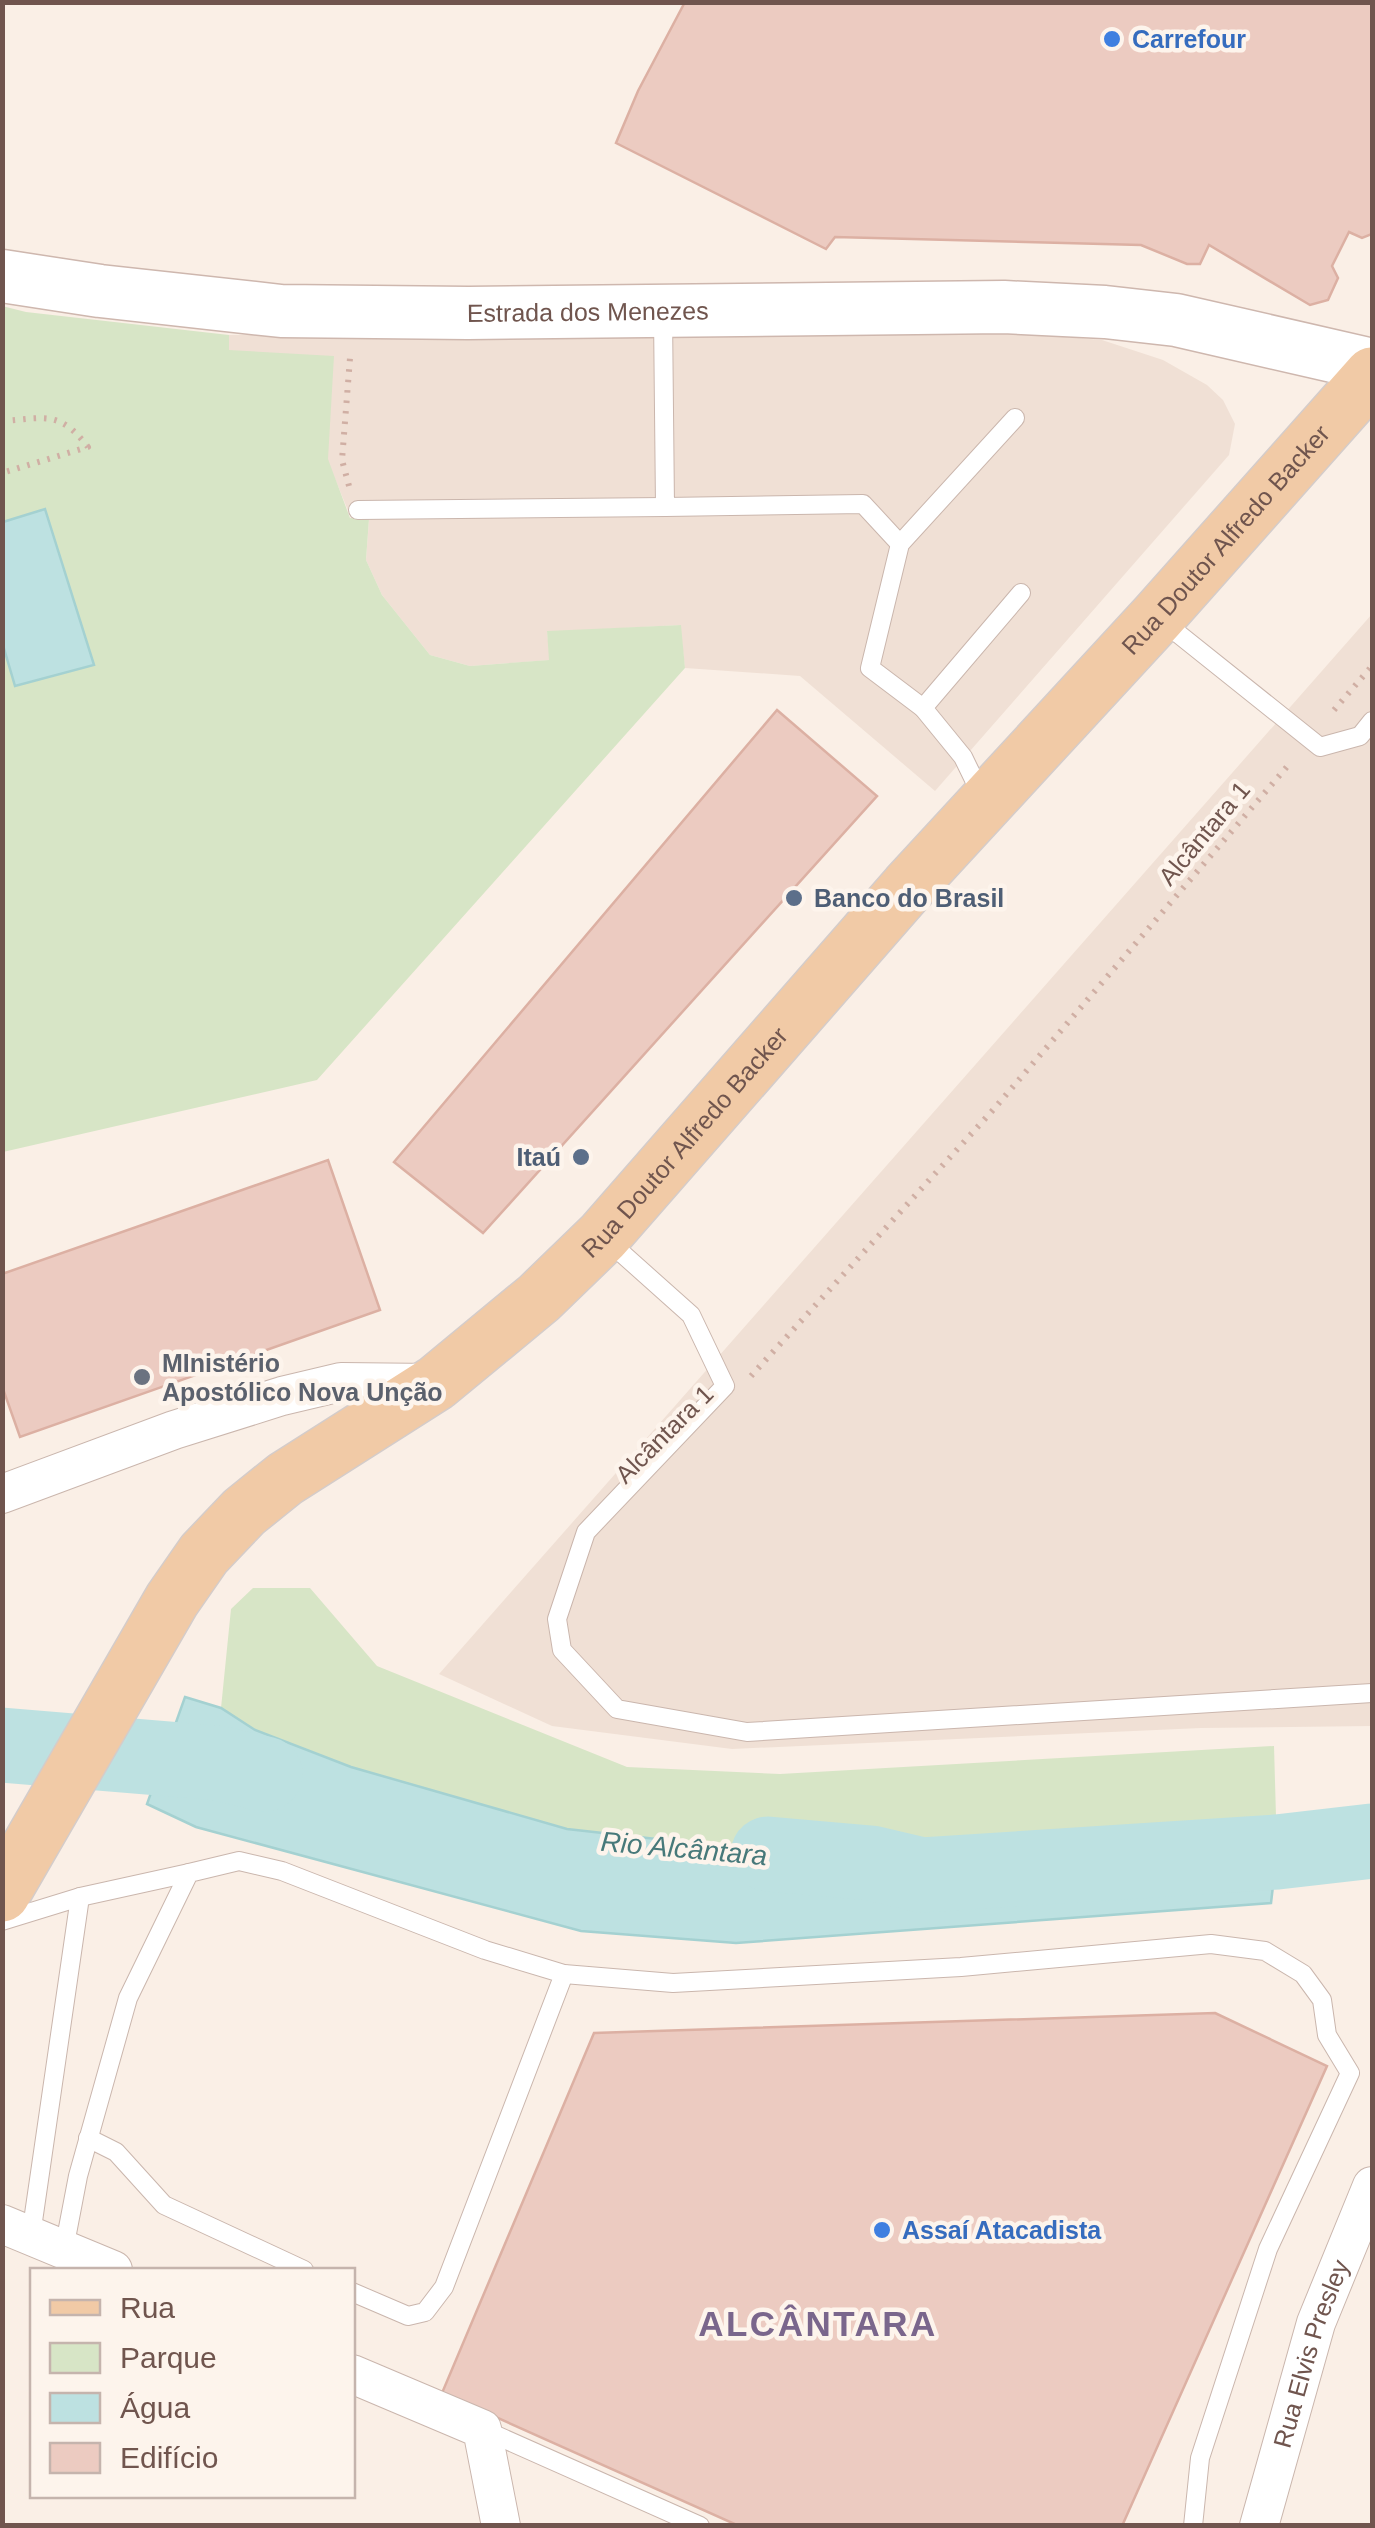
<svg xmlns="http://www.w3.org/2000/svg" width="1375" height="2528" font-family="Helvetica,sans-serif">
<rect width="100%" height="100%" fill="#faefe6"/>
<!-- residential -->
<g fill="#f0e0d5">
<polygon points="994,331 1102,340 1163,360 1207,385 1223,400 1235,424 1229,455 935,791 800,676 685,668 680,625 547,632 550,660 470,666 430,655 382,595 366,560 369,520 351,518 327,459 227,388 229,335"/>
<polygon points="1372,614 1372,1726 1201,1728 732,1749 552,1726 439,1674"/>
</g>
<!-- green -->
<g fill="#d7e5c6">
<polygon points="2,306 26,312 229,335 229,350 334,356 328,459 350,518 369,519 366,560 382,595 430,655 470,666 549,660 547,631 681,625 685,668 317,1080 3,1152"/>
<polygon points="253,1588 310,1588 377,1666 627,1767 780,1774 1274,1746 1277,1852 871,1863 567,1829 351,1767 255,1730 221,1708 231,1609"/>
</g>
<!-- water -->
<g fill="#bde1e1" stroke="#a4d1d1" stroke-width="2.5">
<polygon points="45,509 94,665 15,686 3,645 3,522"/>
<polygon points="185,1697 221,1708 255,1730 351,1767 567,1829 871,1863 922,1875 1277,1852 1271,1903 736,1943 581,1931 196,1827 147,1804"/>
</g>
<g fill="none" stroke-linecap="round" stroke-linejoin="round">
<!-- river -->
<g stroke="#bde1e1" stroke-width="75">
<polyline points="2,1745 218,1763 265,1774"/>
<polyline points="768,1854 871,1863 922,1875 1277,1852 1372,1841"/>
</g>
</g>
<!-- building -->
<g fill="#eccbc1" stroke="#dcb0a3" stroke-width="2.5">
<polygon points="685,2 1372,2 1372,234 1362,238 1349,232 1332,266 1338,278 1328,300 1310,305 1209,245 1200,264 1187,264 1141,245 835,237 826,249 616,143 638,91"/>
<polygon points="777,710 877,796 483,1233 394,1162"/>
<polygon points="328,1160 380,1310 20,1437 2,1386 2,1274"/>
<polygon points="1215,2013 1327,2066 1122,2526 739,2526 442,2393 594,2033"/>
</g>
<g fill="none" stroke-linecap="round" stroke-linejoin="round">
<defs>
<g id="service">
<polyline points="663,315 665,507 863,504 900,544"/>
<polyline points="1015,418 900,544 870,668 923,708 1021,593"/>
<polyline points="358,510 665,507"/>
<polyline points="1161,620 1320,747 1360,736 1372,721"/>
<polyline points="923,708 963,757 983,798"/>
<polyline points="607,1240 691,1315 725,1386 586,1532 557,1619 562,1650 617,1709 747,1732 1372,1693"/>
<polyline points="2,1921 80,1897 189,1873"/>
<polyline points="88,2138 116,2152 164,2205 304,2270"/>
<polyline points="31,2235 80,1897"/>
<polyline points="64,2249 78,2176 128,1998 189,1873 239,1861 282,1871 485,1950 564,1974 673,1983 961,1967 1211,1944 1265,1951 1303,1974 1322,2000 1327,2035 1350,2073 1268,2249 1200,2458 1193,2526"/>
<polyline points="352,2292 408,2316 425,2312 444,2287 564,1974"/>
<polyline points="482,2429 700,2526"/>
</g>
<g id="minor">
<polyline points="2,1494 174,1430 282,1396 341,1382 433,1383"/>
<polyline points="2,2224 113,2270"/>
<polyline points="352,2374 482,2429 501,2526"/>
<path id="s1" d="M1259,2526L1316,2323L1372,2186"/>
</g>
<g id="secondary">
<path id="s2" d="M2,276L100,291L281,311L468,313L1004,307L1105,312L1176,320L1372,365"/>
</g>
<g id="primary">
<path id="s3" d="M2,1894L172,1600L204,1554L244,1512L285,1479L436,1383L539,1298L603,1236L908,887L1157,617L1372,375"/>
</g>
</defs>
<!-- service casing -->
<use href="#service" stroke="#cab6ad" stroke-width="20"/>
<!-- minor casing -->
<use href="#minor" stroke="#cab6ad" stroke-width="40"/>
<!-- secondary casing -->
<use href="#secondary" stroke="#ceb7ae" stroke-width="55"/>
<!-- primary casing -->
<use href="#primary" stroke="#d4ccca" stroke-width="58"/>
<!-- path -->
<g stroke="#d0afa4" stroke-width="6" stroke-dasharray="2.5 8" stroke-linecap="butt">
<path d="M2,421C46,418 59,410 88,447L2,473"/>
<polyline points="349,486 342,460 350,358"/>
<polyline points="1334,710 1372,666"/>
<polyline points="751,1376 993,1110 1291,762"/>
</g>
<!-- service -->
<use href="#service" stroke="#fff" stroke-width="18"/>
<!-- minor -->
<use href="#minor" stroke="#fff" stroke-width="38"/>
<!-- secondary -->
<use href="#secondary" stroke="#fff" stroke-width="52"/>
<!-- primary -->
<use href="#primary" stroke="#f1caa6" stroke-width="55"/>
</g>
<!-- markers -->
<g fill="#3f7fe0" stroke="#fdf4ec" stroke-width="4">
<circle cx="1112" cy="39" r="10"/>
<circle cx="882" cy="2230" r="10"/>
</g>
<g fill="#5c6f8a" stroke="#fdf4ec" stroke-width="4">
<circle cx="794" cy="898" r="10"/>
<circle cx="581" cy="1157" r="10"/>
</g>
<circle fill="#6b7280" stroke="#fdf4ec" stroke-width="4" cx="142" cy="1377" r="10"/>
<g text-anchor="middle" stroke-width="9" stroke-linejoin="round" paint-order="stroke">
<!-- shop labels -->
<g font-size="25" font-weight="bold" fill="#366cbe" stroke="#fdf4ec" text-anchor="start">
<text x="1132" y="48">Carrefour</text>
<text x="902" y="2239">Assaí Atacadista</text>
</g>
<!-- street labels -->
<g font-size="25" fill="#70554e" stroke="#fdf4ec">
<text dy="9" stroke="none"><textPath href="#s2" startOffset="588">Estrada dos Menezes</textPath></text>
<text dy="9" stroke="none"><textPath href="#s3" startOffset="1842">Rua Doutor Alfredo Backer</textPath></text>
<text transform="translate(1204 833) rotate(-50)" y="9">Alcântara 1</text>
<text dy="9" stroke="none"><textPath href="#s3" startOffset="1032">Rua Doutor Alfredo Backer</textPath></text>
<text transform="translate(664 1434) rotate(-45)" y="9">Alcântara 1</text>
<text dy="9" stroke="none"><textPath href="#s1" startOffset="180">Rua Elvis Presley</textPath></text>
</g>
<!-- service labels -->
<g font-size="25" font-weight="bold" fill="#4e5e75" stroke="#fdf4ec" text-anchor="start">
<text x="814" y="907">Banco do Brasil</text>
<text x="561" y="1166" text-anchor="end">Itaú</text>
</g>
<!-- worship labels -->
<g font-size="25" font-weight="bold" fill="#5b616d" stroke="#fdf4ec" text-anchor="start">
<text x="162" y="1372">MInistério<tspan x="162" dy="29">Apostólico Nova Unção</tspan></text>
</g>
<!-- water labels -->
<g font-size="28" font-style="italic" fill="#47797a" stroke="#fdf4ec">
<text transform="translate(684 1848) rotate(5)" y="10">Rio Alcântara</text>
</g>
<!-- district labels -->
<g font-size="35" font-weight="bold" letter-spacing="2.5" fill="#7a668c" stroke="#fdf4ec">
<text x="818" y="2336">ALCÂNTARA</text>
</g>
</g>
<!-- border -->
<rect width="1375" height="2528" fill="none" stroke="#70554e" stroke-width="10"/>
<!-- legend -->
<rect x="30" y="2268" width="325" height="230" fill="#fdf4ec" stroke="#c5b4ad" stroke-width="2.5"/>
<rect x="50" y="2300" width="50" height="15" fill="#f1caa6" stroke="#c5b4ad" stroke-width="2.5"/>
<text x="120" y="2318" font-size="30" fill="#70554e">Rua</text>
<rect x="50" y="2343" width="50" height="30" fill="#d7e5c6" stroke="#c5b4ad" stroke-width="2.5"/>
<text x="120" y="2368" font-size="30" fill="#70554e">Parque</text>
<rect x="50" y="2393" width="50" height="30" fill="#bde1e1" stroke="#c5b4ad" stroke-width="2.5"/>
<text x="120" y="2418" font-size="30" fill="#70554e">Água</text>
<rect x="50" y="2443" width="50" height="30" fill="#eccbc1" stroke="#c5b4ad" stroke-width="2.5"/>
<text x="120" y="2468" font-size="30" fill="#70554e">Edifício</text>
</svg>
